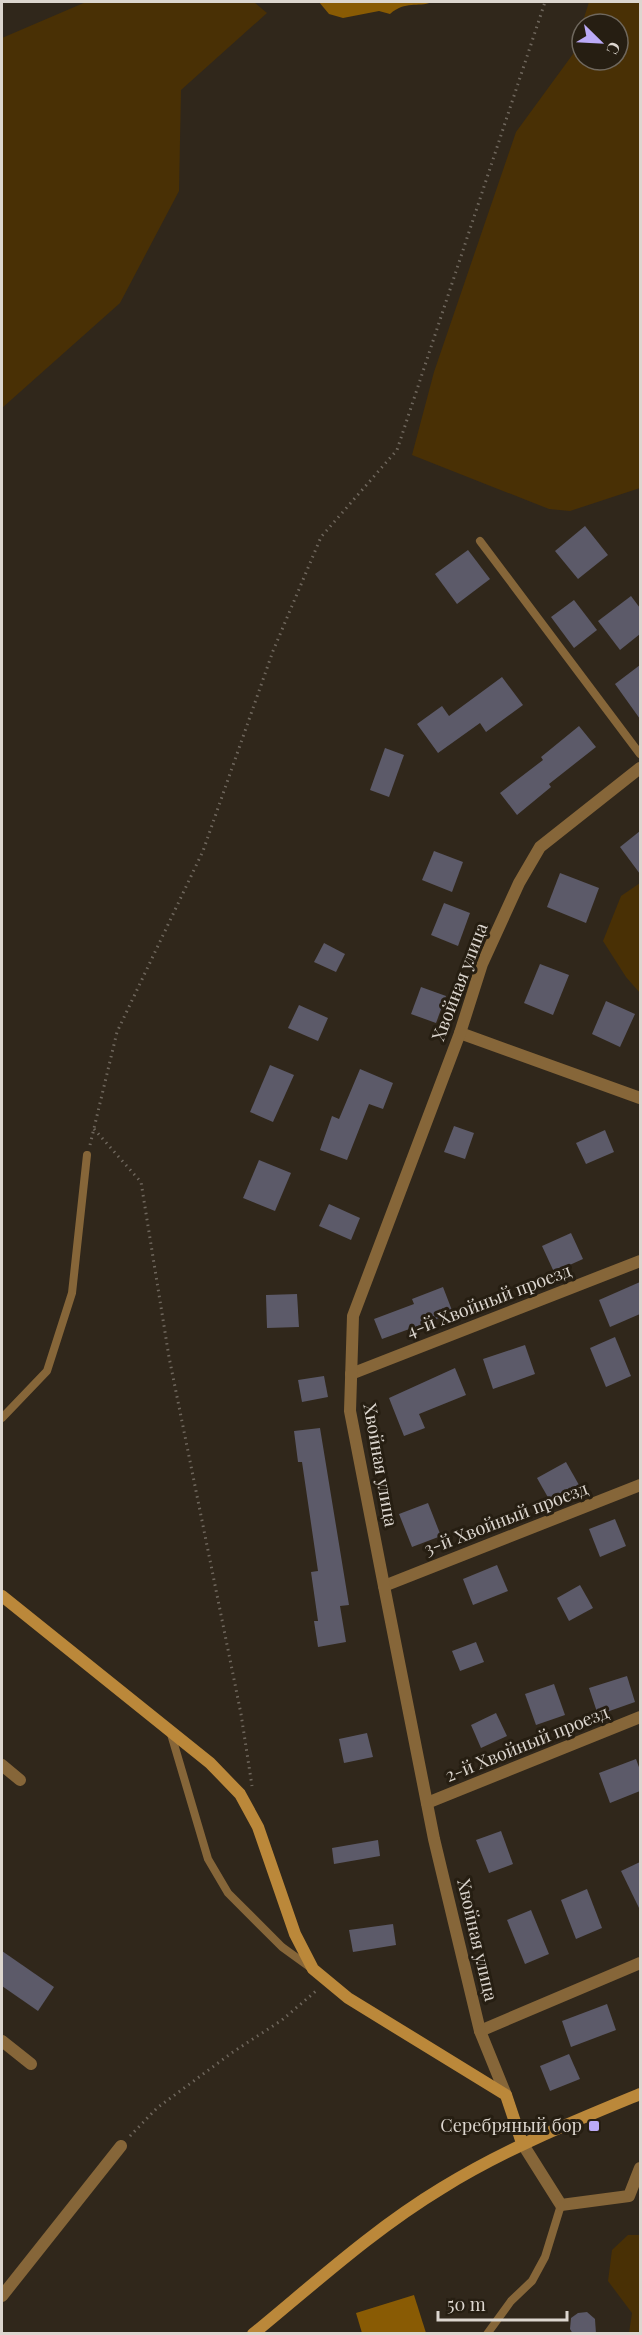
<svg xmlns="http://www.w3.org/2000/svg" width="642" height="2335" font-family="'Playfair Display',serif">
<rect width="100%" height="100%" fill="#30271b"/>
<!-- green -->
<g fill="#493005">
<polygon points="86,2 254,2 267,13 181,90 179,191 120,303 2,408 2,38"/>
<polygon points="589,2 640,2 640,488 570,511 549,509 412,455 434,372 516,132 573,54 582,25 582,60 618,60 618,24 582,24"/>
<polygon points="640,883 640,993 626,977 603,941 621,896"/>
<polygon points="628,2235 640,2235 640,2333 629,2333 632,2313 608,2281 612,2250"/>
</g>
<!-- water -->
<g fill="#895b04">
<path d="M319,2H432C417,8 406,0 390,14L379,11L343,18L329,14Z"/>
<polygon points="414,2295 426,2333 362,2333 356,2313"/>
</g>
<!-- building -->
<g fill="#5c5a69">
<polygon points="585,526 608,555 578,579 555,551"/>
<polygon points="468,550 490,579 457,604 435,574"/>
<polygon points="631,596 640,608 640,634 620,650 598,621"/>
<polygon points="574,600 597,630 574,648 551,617"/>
<polygon points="640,665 640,719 615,684"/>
<polygon points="502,677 523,705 486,732 480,723 438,753 417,724 442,706 449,716"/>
<polygon points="579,726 596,747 549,784 551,787 517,815 500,793 543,760 541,757"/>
<polygon points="385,748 404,755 389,797 370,790"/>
<polygon points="640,831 640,874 620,847"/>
<polygon points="434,851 463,862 452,892 422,880"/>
<polygon points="560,873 599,888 586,923 547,907"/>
<polygon points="444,903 470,913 458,946 431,935"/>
<polygon points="324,943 345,954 336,972 314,962"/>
<polygon points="540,964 569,975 553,1015 524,1003"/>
<polygon points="421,987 446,996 436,1023 411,1014"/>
<polygon points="606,1001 635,1014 620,1047 592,1034"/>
<polygon points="299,1005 328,1018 318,1041 288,1028"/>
<polygon points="270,1065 294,1075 273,1122 250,1112"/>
<polygon points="360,1069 393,1083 383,1109 369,1104 347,1160 320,1150 332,1116 339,1119"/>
<polygon points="454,1126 474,1133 465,1159 444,1152"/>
<polygon points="605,1130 614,1152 586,1164 576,1143"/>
<polygon points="259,1160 291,1173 275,1211 243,1198"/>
<polygon points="329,1204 360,1218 351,1240 319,1226"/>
<polygon points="571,1233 583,1259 554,1272 542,1246"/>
<polygon points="640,1282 640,1314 610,1327 599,1300"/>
<polygon points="443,1287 453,1313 382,1339 374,1319 414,1304 412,1299"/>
<polygon points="297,1294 299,1327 267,1328 266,1295"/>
<polygon points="615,1337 631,1376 606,1387 590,1348"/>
<polygon points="525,1345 535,1374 493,1389 483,1359"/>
<polygon points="455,1368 466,1395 419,1414 425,1428 404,1436 389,1398"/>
<polygon points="324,1376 328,1397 302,1402 298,1380"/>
<polygon points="320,1428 349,1605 340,1606 346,1642 318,1647 314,1621 318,1621 311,1572 318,1571 302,1462 298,1462 294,1431"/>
<polygon points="566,1462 579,1485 550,1501 537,1478"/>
<polygon points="428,1503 441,1536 412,1547 399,1514"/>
<polygon points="615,1519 626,1546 600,1557 589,1529"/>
<polygon points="497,1565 508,1591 473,1605 463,1579"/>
<polygon points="580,1585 593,1608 569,1621 557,1598"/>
<polygon points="476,1642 484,1662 460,1671 452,1651"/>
<polygon points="627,1676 635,1702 598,1715 589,1688"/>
<polygon points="554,1684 565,1715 536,1725 525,1694"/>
<polygon points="496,1713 507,1736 481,1748 471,1725"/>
<polygon points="367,1733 373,1757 344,1763 339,1739"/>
<polygon points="636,1759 640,1770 640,1791 610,1803 599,1773"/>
<polygon points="501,1831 513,1864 489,1873 476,1840"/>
<polygon points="378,1840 380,1856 334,1864 332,1848"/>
<polygon points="640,1862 640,1910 621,1871"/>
<polygon points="587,1889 602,1928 576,1939 561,1900"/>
<polygon points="531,1910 549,1954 525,1964 507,1920"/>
<polygon points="393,1924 396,1945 353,1952 349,1930"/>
<polygon points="2,1951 54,1987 38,2011 2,1986"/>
<polygon points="607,2004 616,2030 571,2047 562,2021"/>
<polygon points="569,2054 580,2079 550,2091 540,2066"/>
<polygon points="587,2312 595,2319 596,2334 573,2334 570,2329 571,2318 578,2313"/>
</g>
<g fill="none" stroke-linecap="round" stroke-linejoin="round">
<!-- path -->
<g stroke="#6f675d" stroke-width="3" stroke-dasharray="1.5 4.5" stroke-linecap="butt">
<polyline points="94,1129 141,1182 169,1357 241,1714 252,1786"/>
<polyline points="90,1145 117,1032 203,851 273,651 321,537 397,450 545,2"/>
<polyline points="130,2136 157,2108 233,2052 282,2020 316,1991"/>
</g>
<!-- lane -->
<g stroke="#866639" stroke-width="8">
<polyline points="480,541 640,754"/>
<polyline points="2,1418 47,1371 72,1293 87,1155"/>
<polyline points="171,1734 208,1859 228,1893 282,1947 311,1968"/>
<polyline points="487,2334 511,2301 532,2281 545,2257 561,2205"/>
</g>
<!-- street -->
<g stroke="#866639" stroke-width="12">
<polyline points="460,1033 640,1098"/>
<polyline points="351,1374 640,1261"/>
<polyline points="384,1586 640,1485"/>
<polyline points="2,1765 20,1780"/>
<polyline points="427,1803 640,1717"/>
<polyline points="480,2031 640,1963"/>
<polyline points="2,2041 31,2064"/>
<polyline points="506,2095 480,2031 434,1839 384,1586 350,1411 353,1316 460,1033 482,964 519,883 540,847 640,768"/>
<polyline points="522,2143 561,2205 629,2196 640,2168"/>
<polyline points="2,2296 121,2146"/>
</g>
<!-- secondary -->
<g stroke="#bb883a" stroke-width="12">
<polyline points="2,1596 210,1763 240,1794 258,1827 295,1934 313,1969 348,1998 506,2095 522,2143"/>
<path d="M253,2334C314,2284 374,2229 442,2188C505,2149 572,2122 640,2094"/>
</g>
</g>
<!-- markers -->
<rect fill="#bbaaf6" stroke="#261e12" stroke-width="2" x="588" y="2120" width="12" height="12" rx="3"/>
<g text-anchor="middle" stroke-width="6" stroke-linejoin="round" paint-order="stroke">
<!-- street labels -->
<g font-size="18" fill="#dcd6cf" stroke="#261e12">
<text transform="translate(460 982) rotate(-69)" y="6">Хвойная улица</text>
<text transform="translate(489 1301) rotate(-21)" y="6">4-й Хвойный проезд</text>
<text transform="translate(380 1465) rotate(80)" y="6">Хвойная улица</text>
<text transform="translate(506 1519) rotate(-21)" y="6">3-й Хвойный проезд</text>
<text transform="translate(527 1744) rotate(-22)" y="6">2-й Хвойный проезд</text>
<text transform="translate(477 1940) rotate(77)" y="6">Хвойная улица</text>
</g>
<!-- poi labels -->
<g font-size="18" fill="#dcd6cf" stroke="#261e12" text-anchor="end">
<text x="582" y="2132">Серебряный бор</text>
</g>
</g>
<!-- border -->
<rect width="642" height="2335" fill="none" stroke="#dcd6cf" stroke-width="6"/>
<!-- north arrow -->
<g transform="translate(600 42) rotate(114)"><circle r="28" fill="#261e12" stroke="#6f685e" stroke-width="1.5"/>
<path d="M0-4.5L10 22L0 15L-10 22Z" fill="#bbaaf6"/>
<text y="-9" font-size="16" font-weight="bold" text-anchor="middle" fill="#dcd6cf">С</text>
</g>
<!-- scale -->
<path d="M438 2311v9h129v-9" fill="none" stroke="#dcd6cf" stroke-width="3"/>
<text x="447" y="2311" font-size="18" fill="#dcd6cf" stroke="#261e12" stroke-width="4.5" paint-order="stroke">50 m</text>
</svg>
